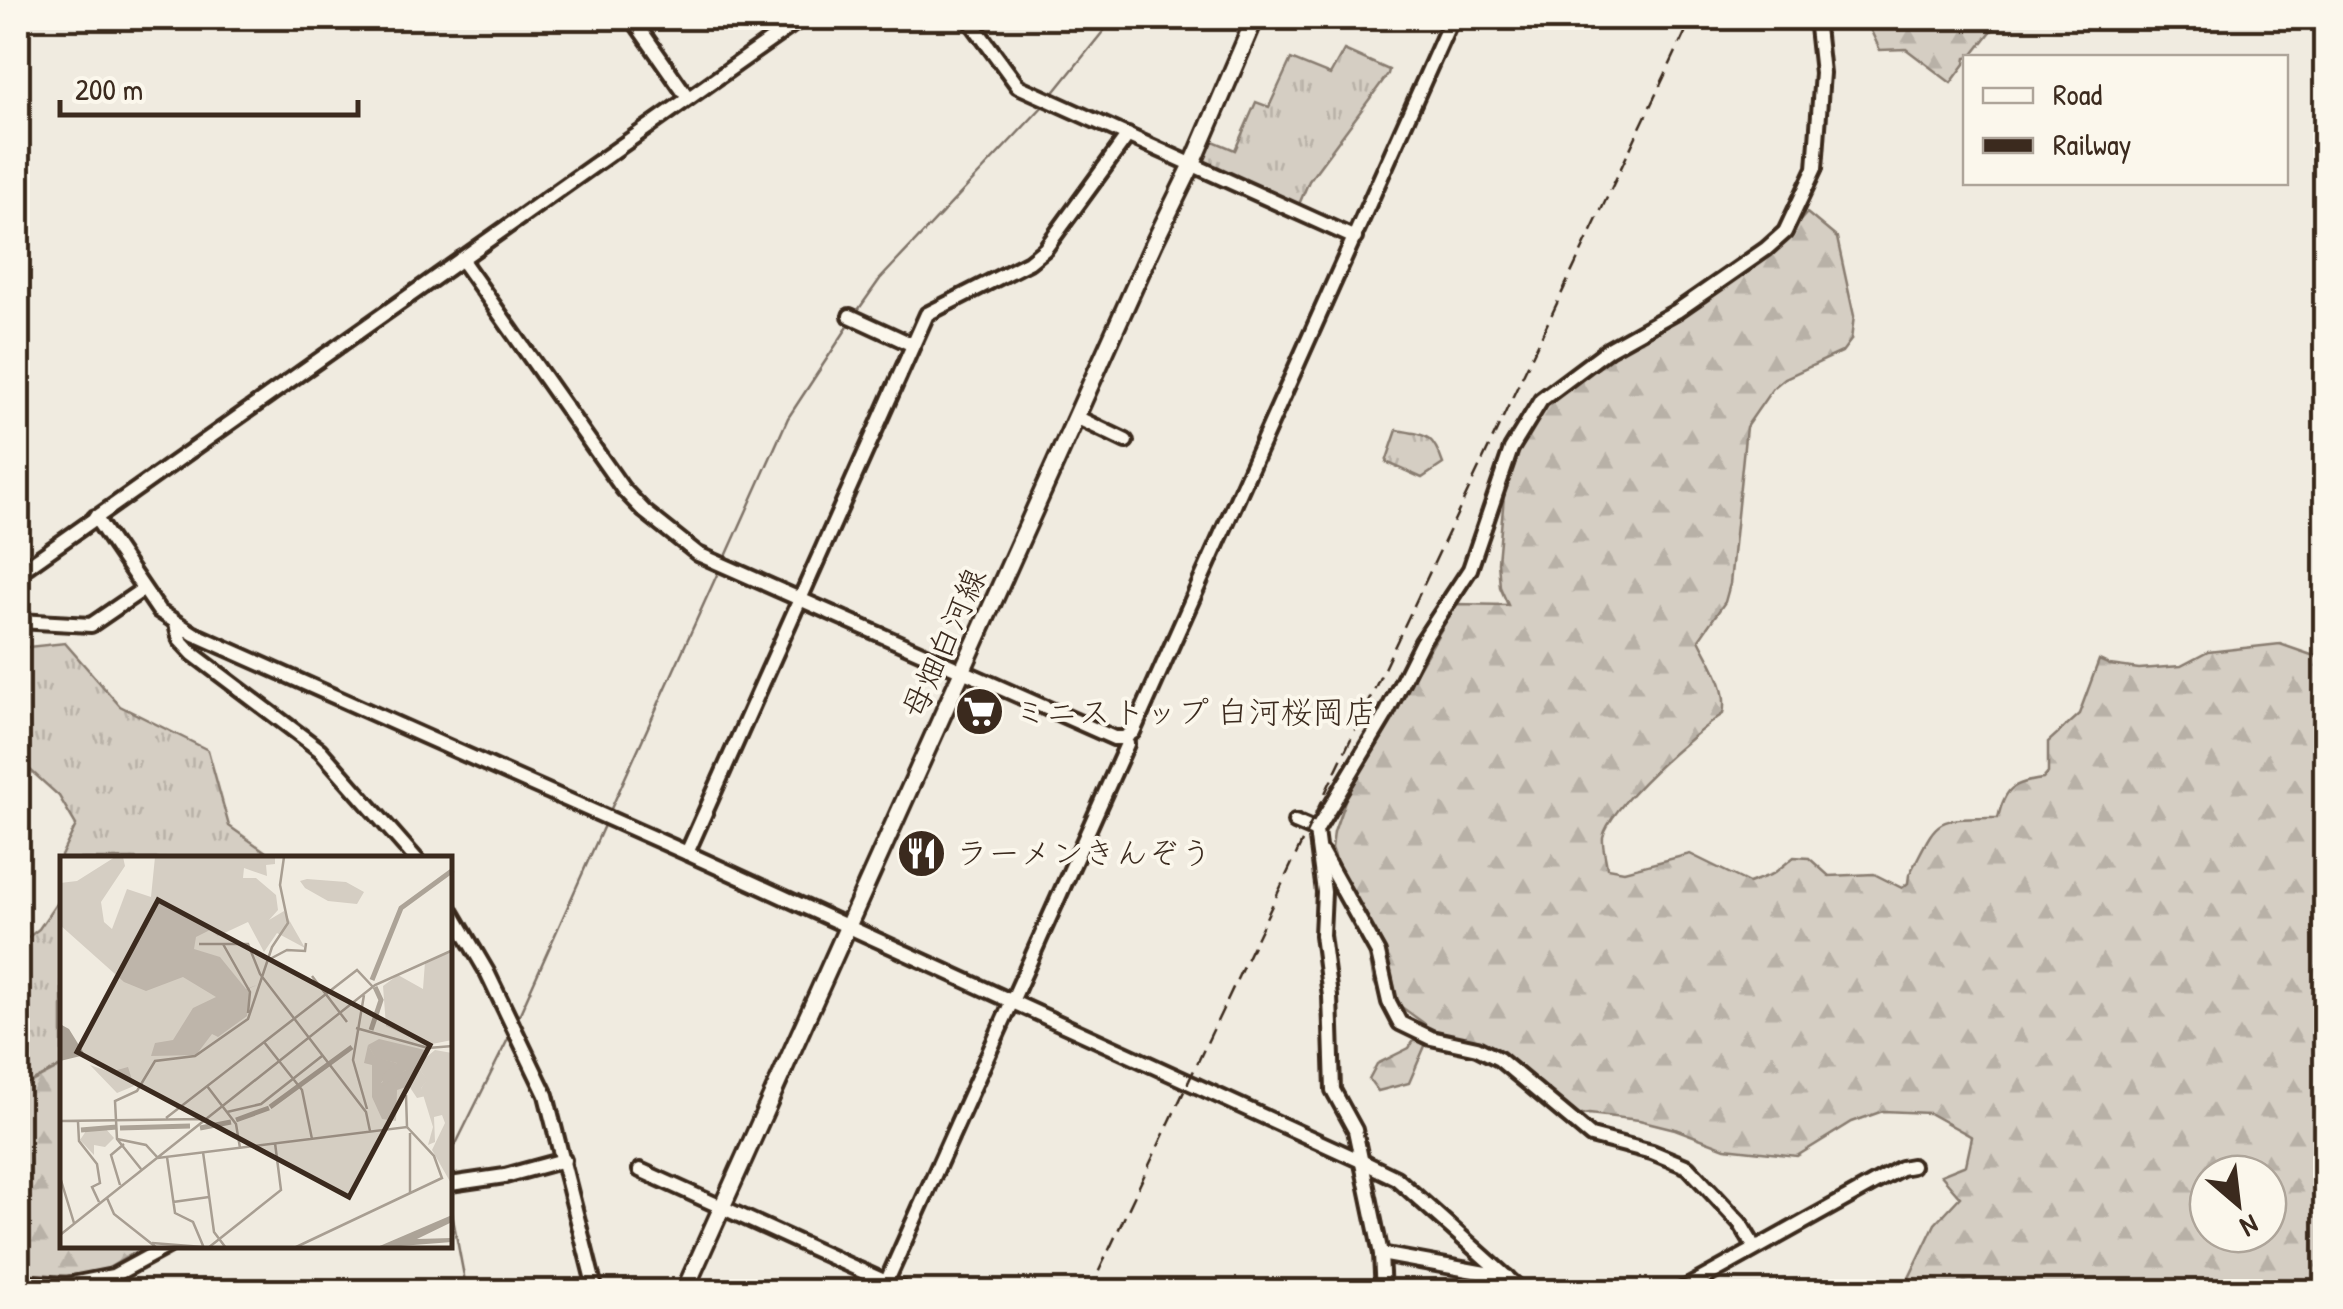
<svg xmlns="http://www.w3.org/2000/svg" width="2343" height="1309" font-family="'Patrick Hand','Klee One',sans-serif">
<defs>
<pattern id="grass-tufts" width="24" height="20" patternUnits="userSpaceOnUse" patternTransform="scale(2.5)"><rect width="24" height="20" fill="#d5cec3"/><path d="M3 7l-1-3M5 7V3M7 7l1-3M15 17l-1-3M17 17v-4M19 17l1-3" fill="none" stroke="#b8b1a7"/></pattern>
<pattern id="forest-firs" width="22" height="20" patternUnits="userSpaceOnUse" patternTransform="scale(2.5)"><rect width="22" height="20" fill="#d5cec3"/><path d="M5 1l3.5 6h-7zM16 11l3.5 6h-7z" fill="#b8b1a7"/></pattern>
</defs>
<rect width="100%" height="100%" fill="#f0ebe0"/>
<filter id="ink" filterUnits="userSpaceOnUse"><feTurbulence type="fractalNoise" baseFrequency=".01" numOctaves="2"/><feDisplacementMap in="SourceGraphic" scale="20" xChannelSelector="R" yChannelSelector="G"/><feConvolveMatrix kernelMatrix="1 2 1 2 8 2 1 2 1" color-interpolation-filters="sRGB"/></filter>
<g filter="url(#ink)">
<!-- grass -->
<g fill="url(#grass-tufts)" stroke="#887c70" stroke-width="2.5">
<polygon points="1344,50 1389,70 1388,74 1309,181 1297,209 1200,164 1211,140 1235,150 1256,102 1269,107 1291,59 1330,75"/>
<path d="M1397,430C1427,435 1433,434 1443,464L1422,478L1386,462Z"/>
<polygon points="65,643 120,706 208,750 229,826 276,859 62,859 62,869 61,856 76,825 59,796 18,759 18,648"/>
<polygon points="62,895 62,1066 18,1089 18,945 39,929"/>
</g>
<!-- forest -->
<g fill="url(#forest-firs)" stroke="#887c70" stroke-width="2.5" fill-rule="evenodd">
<polygon points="1865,18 2008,18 1993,29 1971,57 1966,58 1965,64 1951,83 1906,49 1880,50"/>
<path d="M1807,213L1837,238L1854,316L1851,340L1842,352L1785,378L1773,388L1746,427L1730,584L1725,602L1699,639C1710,662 1729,688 1723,714C1695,732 1610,806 1603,837C1602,846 1606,859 1607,868L1624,871L1690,854L1749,883L1773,874L1794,857L1809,858L1829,876L1874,874L1902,888L1908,883L1909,875C1940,816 1931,819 1998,818C2005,787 2013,783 2043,779L2048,773V742L2079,714L2099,660L2110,665L2139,669L2181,666L2208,652L2280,644L2320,658L2326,662L2325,1291H1894L1906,1284L1935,1224L1960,1197L1941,1175L1966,1165L1972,1137L1929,1113L1883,1111L1852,1122L1797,1156L1725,1148L1675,1129L1639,1120L1589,1114L1560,1118L1507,1072L1464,1041L1431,1032L1409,1083L1378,1091L1369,1079L1377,1064L1409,1048L1425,1024L1378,990L1374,982L1360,904L1343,878L1332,848L1334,832L1349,789L1456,604L1508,605L1500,587L1498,562L1506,474L1537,410L1586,372L1698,307L1769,255ZM2208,1174H2268V1234H2208Z"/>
<polygon points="62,1066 62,1246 144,1247 100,1273 36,1278 18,1273 20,1257 18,1089"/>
</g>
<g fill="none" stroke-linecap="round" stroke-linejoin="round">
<!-- stream -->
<g stroke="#7f7367" stroke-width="2.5">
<polyline points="1052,95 1114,18"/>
<polyline points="856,313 880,279 1045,104"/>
<polyline points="724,561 788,418 851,322"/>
<polyline points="610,811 720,568"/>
<polyline points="517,1020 605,823"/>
<polyline points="450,1156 510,1035"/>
<polyline points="450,1203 467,1292"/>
</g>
<defs>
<g id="minor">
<polyline points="632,18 688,98"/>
<polyline points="968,18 1018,86 1355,238"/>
<polyline points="461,259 623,489 644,511 698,554 1114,738 1124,738"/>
<polyline points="850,316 913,345"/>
<polyline points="1076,417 1126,441"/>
<polyline points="95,517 159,611 194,634 687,853 1361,1161 1396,1178 1523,1292"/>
<polyline points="18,573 802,18"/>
<polyline points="18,621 91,625 142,590"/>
<polyline points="176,624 180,640 193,654 320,750 416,859"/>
<polyline points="1295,822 1316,831"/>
<polyline points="687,853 927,314 1029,262 1045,249 1128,135"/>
<polyline points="1322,853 1378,953 1389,1002 1400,1023 1431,1038 1477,1048 1499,1059 1591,1136 1652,1152 1688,1167 1740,1223 1755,1248"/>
<polyline points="450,909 487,972 546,1095 596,1292"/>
<polyline points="640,1170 908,1292"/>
<polyline points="450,1184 505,1176 564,1160"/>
<polyline points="1381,1254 1507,1277"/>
<polyline points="18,1282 67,1285 113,1276 168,1246"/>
<polyline points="882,1292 1127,744 1124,738 1133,732 1452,18"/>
<polyline points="1383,1292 1381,1254 1355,1130 1333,1090 1330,996 1322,935 1324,892 1316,831 1385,716 1422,642 1470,569 1511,449 1541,400 1609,349 1677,311 1766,249 1785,232 1815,168 1822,73 1816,18"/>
<polyline points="1678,1292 1901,1168 1912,1166"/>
</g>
<polyline id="major" points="684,1292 1154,243 1193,163 1255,18"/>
</defs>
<!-- minor casing -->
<use href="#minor" stroke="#3b2a1e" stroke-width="20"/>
<!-- major casing -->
<use href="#major" stroke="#3b2a1e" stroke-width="22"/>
<!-- minor -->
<use href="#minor" stroke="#fbf7ec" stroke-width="12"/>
<!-- major -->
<use href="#major" stroke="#fbf7ec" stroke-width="15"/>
<!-- rail -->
<polyline stroke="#3b2a1e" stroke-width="2.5" stroke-dasharray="15 8" stroke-linecap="butt" points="1089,1292 1692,18"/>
</g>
</g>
<!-- icons -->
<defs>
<symbol id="supermarket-disc" viewBox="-11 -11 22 22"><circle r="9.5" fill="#3b2a1e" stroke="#fbf7ec"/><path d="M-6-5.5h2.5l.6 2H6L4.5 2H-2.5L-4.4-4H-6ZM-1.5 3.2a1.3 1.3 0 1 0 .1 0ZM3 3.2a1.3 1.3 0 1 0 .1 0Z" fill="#fff"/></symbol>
<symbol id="restaurant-disc" viewBox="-11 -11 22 22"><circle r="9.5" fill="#3b2a1e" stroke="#fbf7ec"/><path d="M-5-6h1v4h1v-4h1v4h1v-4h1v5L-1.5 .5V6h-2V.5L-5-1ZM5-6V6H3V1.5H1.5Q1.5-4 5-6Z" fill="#fff"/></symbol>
</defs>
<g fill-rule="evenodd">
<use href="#supermarket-disc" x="952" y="684" width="55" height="55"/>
<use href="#restaurant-disc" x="894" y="826" width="55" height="55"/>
</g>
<g text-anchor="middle" stroke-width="8" stroke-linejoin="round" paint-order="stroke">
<!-- street labels -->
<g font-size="32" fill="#3b2a1e" stroke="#fbf7ec">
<text transform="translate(944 643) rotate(-66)" y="11">母畑白河線</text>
</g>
<!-- poi labels -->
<g font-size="32" fill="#3b2a1e" stroke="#fbf7ec" text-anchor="start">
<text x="1014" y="723">ミニストップ 白河桜岡店</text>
<text x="956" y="864">ラーメンきんぞう</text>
</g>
</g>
<!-- overview -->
<g transform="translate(60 856)">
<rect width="392" height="392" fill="#f0ebe0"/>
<path d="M308,189L315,201L337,207L321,227L346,214H360L368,224L361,232L366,240L357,242L349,230L337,234L336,265L322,263L312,241V209L304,207Z" fill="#d5cec3"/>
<path d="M55,1H63L65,10L41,46L44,66L52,73L67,33L91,41L95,1H215V8L206,9L207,20L184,12L183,22H196L216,39L218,54L209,64L224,55L245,92L217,77L204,96L188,66L158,80L150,74L136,81L134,93L160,101L186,133L197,129L190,132L187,160L158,181L152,178L136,199L91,200L95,187L113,184L133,152L156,141L123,121L86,135L64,126L0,69V27L17,25ZM247,23L286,26L304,36L297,48L268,45L245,32L240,25ZM392,96V184L367,189L326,170L323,130L338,119L363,133L365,106ZM319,183L365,194L364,203L375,194L392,197V329L372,294L385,267L382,259L374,261L375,286L368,289L373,271L361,232L367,224L360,214H346L323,230L322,219L337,207L315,202L308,189ZM30,209L50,216L68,211L74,230L57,237ZM28,272H45L54,282L45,291L34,289V299L20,284Z" fill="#d5cec3"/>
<path d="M0,168L9,173L25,199L0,205ZM392,359V366L357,383L392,382V386L315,392Z" fill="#aca397"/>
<path fill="none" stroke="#aca397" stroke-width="5" d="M312,124L341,52L393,14M311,174L321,144L315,131M210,251L292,191M176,264L209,252M60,272L130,270M140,272L171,266M21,274L57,271"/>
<path fill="none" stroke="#a89e92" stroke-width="2.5" d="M139,88H188L200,118L306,256L310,275M163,88L190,136L188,157M210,103L227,94L245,95L246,87M252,120L287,166M304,139L293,204L307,253M296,172L368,192L393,190M204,186L242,234L252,283M147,230L176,268L180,292M346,239L347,271M167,256L201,248L262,200M106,262L297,114L313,131M0,265L144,263M18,266L19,285L37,308L40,327L32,331L39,346M350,277V338M57,283L86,289L98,302L347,271L374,300L382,322L234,392M143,296L154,376L166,392M107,301L115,357L133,366L144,392M81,313L57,283L55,245L77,235L95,205L135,200L188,163L212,91L228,67L220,29L224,1M0,321L14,367M60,329L51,299L64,288M47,342L54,358L97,392M113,346L149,341M0,379L315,129L393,94M92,387L143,391M148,392L221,334L215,287"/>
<path fill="#3b2a1e" fill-opacity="0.15" stroke="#3b2a1e" stroke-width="5" d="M98,44L370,189L289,341L17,196Z"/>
<rect width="392" height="392" fill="none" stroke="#3b2a1e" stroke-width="5"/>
</g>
<!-- margin -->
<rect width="2343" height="1309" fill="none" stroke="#fbf7ec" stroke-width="60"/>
<rect x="30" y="30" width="2283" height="1249" fill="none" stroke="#3b2a1e" stroke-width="4" filter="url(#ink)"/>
<!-- legend -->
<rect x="1963" y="55" width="325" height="130" fill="#fbf7ec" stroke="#aea59a" stroke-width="2.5"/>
<rect x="1983" y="88" width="50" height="15" fill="#fbf7ec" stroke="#aea59a" stroke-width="2.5"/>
<text x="2053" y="105" font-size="30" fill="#3b2a1e">Road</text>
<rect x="1983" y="138" width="50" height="15" fill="#3b2a1e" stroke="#aea59a" stroke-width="2.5"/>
<text x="2053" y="155" font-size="30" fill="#3b2a1e">Railway</text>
<!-- north arrow -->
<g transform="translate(2238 1204) rotate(152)"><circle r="48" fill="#fbf7ec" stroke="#aea59a" stroke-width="2.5"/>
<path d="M0-8L18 38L0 25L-18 38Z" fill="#3b2a1e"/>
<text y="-15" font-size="28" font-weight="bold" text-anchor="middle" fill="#3b2a1e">N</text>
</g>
<!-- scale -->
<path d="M60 100v15h298v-15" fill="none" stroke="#3b2a1e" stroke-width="5"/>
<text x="75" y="100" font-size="30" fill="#3b2a1e" stroke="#fbf7ec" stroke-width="8" paint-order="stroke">200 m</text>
</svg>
